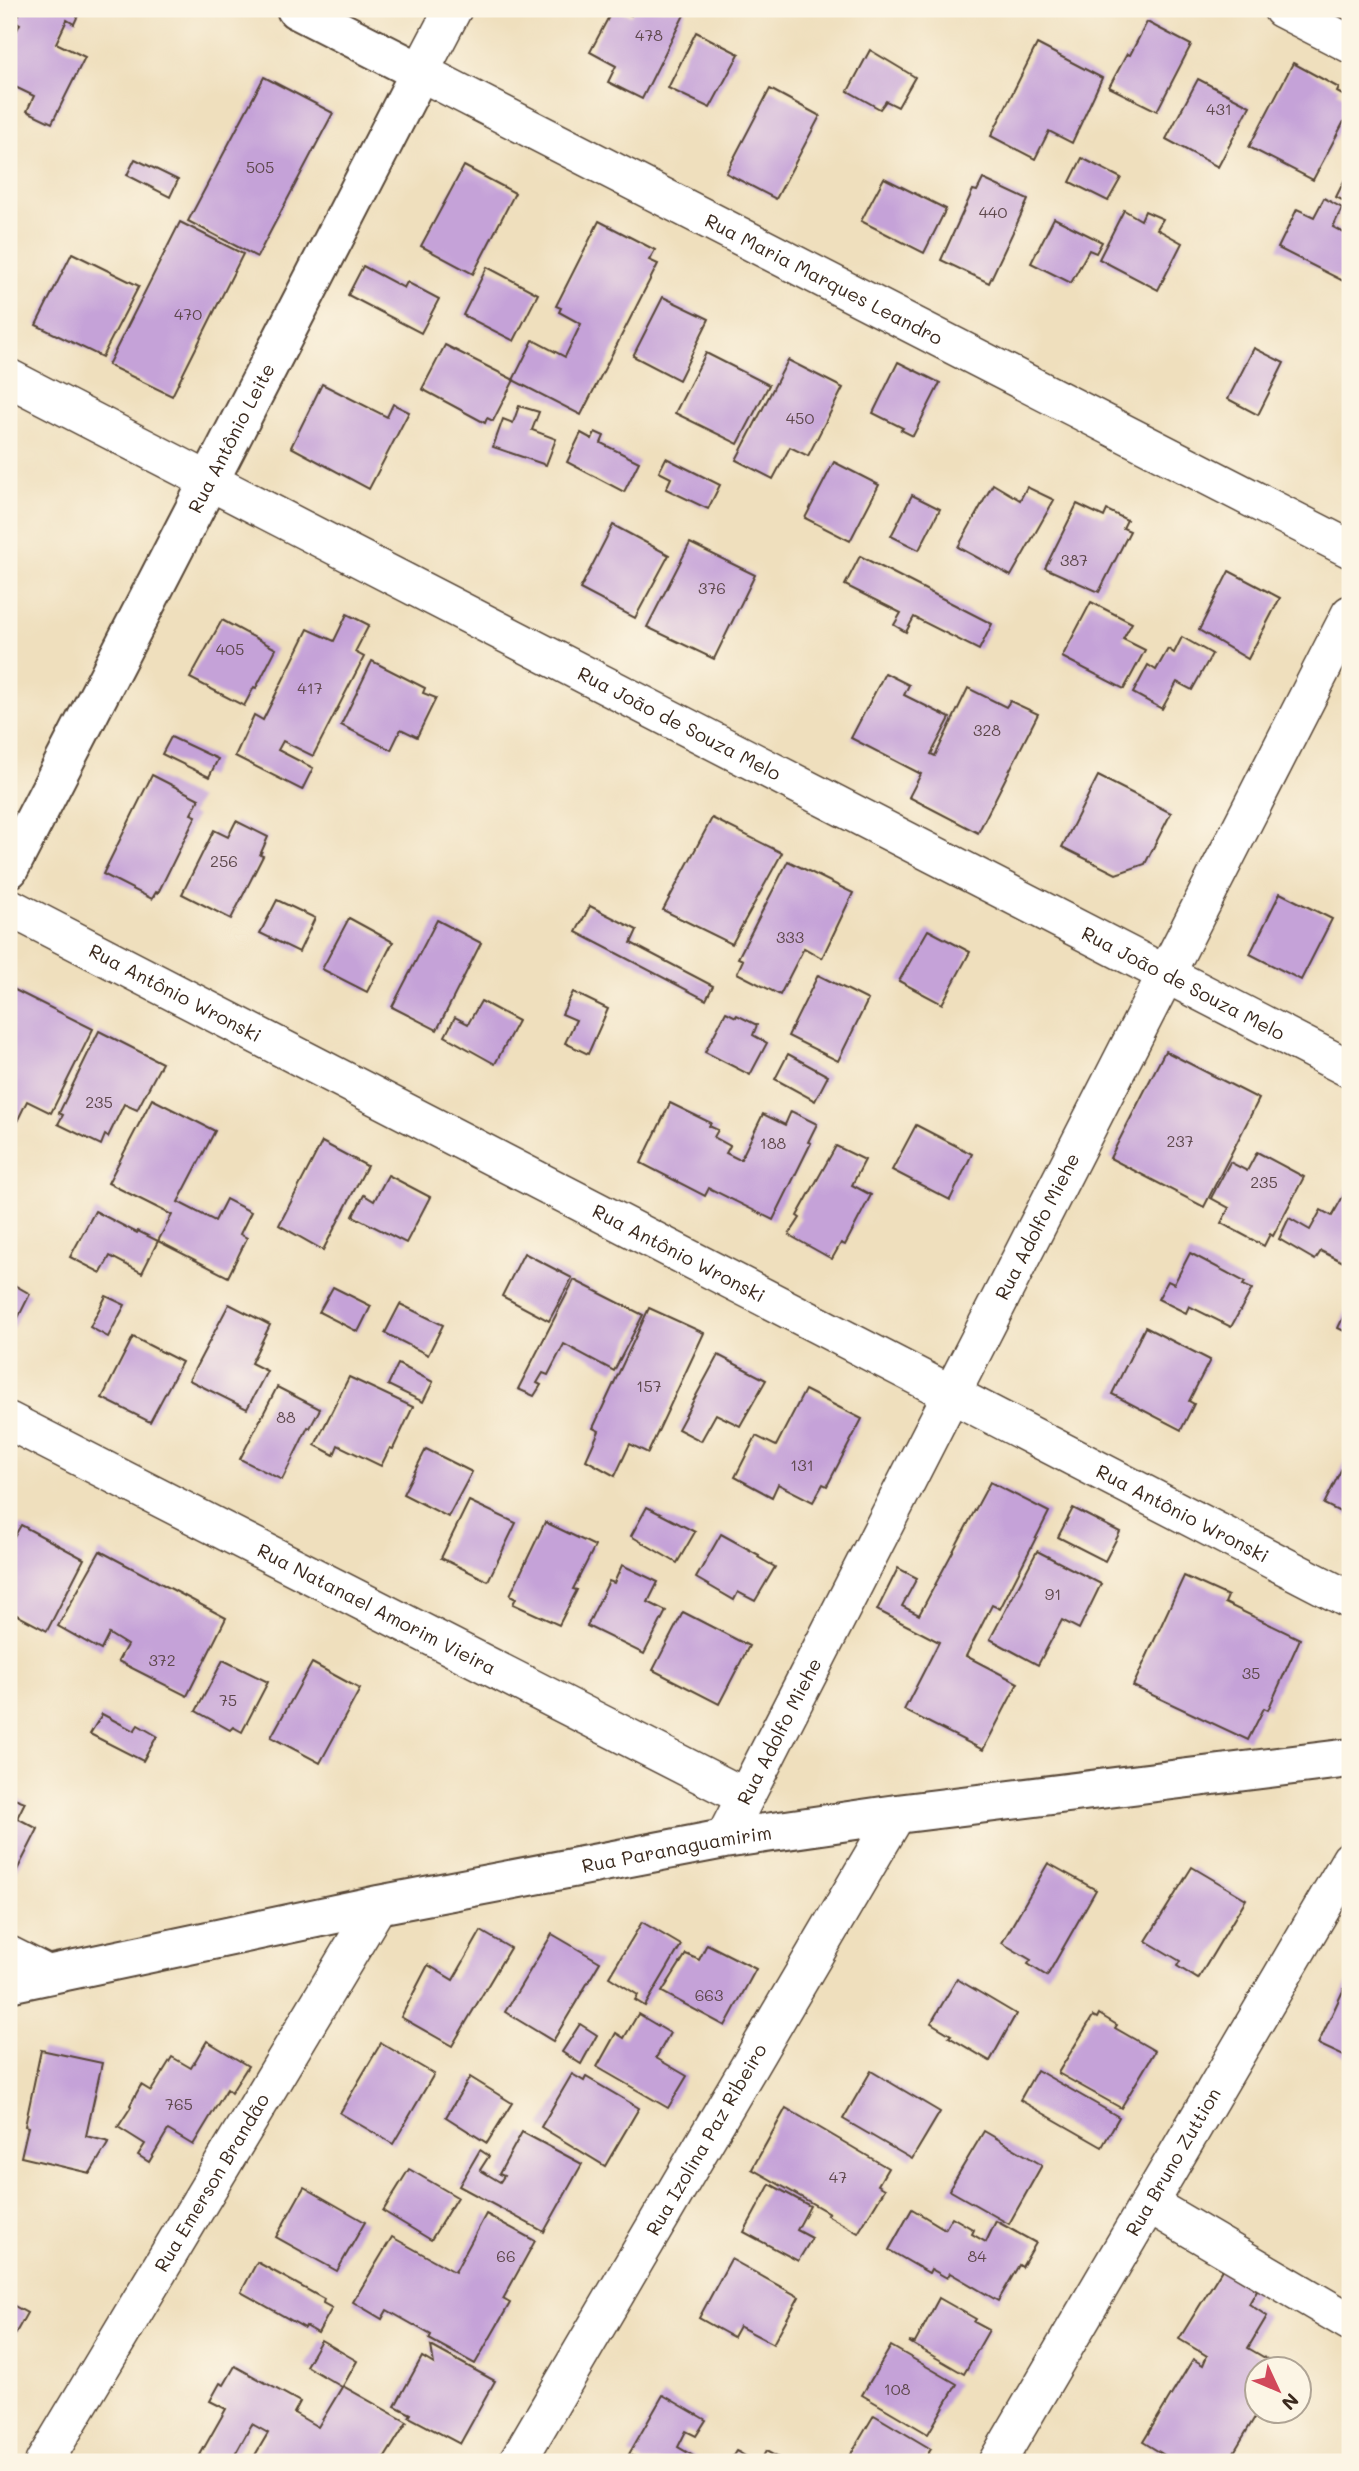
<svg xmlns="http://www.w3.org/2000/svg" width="1359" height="2471" font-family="Mali,sans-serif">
<rect width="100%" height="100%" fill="#fcf5e5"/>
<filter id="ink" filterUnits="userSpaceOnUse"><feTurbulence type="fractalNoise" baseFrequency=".0143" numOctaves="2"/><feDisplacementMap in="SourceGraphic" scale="14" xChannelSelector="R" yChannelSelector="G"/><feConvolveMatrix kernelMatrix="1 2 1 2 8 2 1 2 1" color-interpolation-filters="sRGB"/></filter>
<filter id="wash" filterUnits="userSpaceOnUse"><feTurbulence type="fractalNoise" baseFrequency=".00686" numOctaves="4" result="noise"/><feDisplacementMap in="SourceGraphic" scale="28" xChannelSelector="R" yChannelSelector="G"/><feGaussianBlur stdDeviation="1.57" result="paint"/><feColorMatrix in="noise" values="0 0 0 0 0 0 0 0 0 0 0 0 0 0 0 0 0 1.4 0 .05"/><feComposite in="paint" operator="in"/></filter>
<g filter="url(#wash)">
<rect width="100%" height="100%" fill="#efdfbd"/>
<g id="blocks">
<!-- building -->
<g fill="#c5a2d8">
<polygon points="22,9 81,9 74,24 67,20 56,43 85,57 52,123 27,111 34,96 9,84 9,46 20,24 15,21"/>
<polygon points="613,9 631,15 634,9 682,9 686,11 642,99 608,82 616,66 590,52"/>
<polygon points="1147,22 1191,45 1157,111 1109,87 1127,54 1130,55"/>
<polygon points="696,32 739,54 710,108 668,88"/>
<polygon points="1037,44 1102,78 1072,143 1049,131 1035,159 991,136"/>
<polygon points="870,50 915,77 898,107 886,101 880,109 848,91"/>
<polygon points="1293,63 1339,88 1337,92 1350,99 1350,110 1313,180 1249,147"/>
<polygon points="264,77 333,113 257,257 188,221"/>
<polygon points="1198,79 1250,106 1218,167 1166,139"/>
<polygon points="770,89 820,116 776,199 726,173"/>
<polygon points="1082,158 1121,178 1108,201 1070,182"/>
<polygon points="135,159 178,180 170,197 127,175"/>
<polygon points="464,166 515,193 473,274 421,246"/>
<polygon points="1350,169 1350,204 1336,197"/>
<polygon points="884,178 946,209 924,253 861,221"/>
<polygon points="983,179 1028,200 989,283 941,260 973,190 977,191"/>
<polygon points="1324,198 1342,208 1333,227 1350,236 1350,277 1347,283 1278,248 1297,209 1314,217"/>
<polygon points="1124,210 1141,220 1145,211 1163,219 1157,229 1182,243 1158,290 1099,259"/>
<polygon points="1054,218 1102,242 1096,253 1089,250 1071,283 1031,263"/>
<polygon points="599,221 655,250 649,260 658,264 581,415 513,380 533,340 565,357 581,324 559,312 561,308 556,306"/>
<polygon points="180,222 243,254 172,396 108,365"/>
<polygon points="72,253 139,286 102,357 36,325"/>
<polygon points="363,266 404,288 407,282 439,299 421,333 348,295"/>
<polygon points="487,267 538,294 514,341 463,315"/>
<polygon points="663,297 709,319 679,380 633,356"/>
<polygon points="445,345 514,380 493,421 487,418 485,423 422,389"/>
<polygon points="1254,348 1284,363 1258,415 1228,399"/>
<polygon points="706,353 769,385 738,444 675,413"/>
<polygon points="788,360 843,388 808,456 790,447 773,479 736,460"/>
<polygon points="898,362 940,383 913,436 901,430 903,428 873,413"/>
<polygon points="322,384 387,417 393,404 409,412 369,489 291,447"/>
<polygon points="519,406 539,412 532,430 556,439 546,465 493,447 503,419 513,423"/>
<polygon points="595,432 604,436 601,443 639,462 624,492 567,462 581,433 592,439"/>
<polygon points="666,458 720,485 708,509 666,489 671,478 659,472"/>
<polygon points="834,462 879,485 850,541 805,518"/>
<polygon points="993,484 1020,500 1027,487 1054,500 1011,576 958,547"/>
<polygon points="912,495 940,509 919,550 891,536"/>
<polygon points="1077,504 1104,517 1107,510 1127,520 1123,528 1130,531 1099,592 1045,568"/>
<polygon points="613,525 669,555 635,618 580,589"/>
<polygon points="690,543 755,575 714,659 647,627"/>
<polygon points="860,556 992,624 979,650 914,617 906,632 894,625 901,613 845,585"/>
<polygon points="1229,571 1280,598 1248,659 1199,630"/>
<polygon points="1091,602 1132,623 1123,639 1145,650 1124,689 1062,657"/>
<polygon points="347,614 369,625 355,652 364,657 313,756 283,741 278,750 313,768 302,790 235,756 254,715 263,720 308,629 334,641"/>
<polygon points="222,620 276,649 256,688 254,687 244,706 190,678"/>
<polygon points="1182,637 1212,654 1192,690 1177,682 1162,709 1133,693 1148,665 1156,670 1168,649 1174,653"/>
<polygon points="372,661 425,688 423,693 436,698 417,737 401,729 391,750 341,725"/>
<polygon points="885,673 909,685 904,695 950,718 931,754 935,756 968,688 1006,707 1010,701 1038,714 978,833 909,797 921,774 851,738"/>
<polygon points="171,737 218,759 209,777 162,754"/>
<polygon points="152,775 199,799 191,814 196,816 158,893 156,892 152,899 103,874"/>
<polygon points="1098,776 1171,813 1145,864 1116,874 1062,847"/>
<polygon points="712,818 782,853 732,944 663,910"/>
<polygon points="236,821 268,837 260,855 263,856 231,919 182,894 214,830 228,837"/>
<polygon points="788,861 853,893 822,958 804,948 780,995 737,973 743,960 738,958"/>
<polygon points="1280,893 1332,919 1301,980 1250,954"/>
<polygon points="277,900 315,918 299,952 260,933"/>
<polygon points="590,906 637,930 631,943 713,986 706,1000 576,932"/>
<polygon points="349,918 393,942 367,992 322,969"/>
<polygon points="437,920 481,943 437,1030 392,1007"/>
<polygon points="928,930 970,952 942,1004 899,981"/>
<polygon points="818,975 868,1000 838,1061 788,1036"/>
<polygon points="9,987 93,1029 51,1113 27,1101 9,1138"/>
<polygon points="573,992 608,1009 588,1054 565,1043 576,1020 562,1014"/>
<polygon points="481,1001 518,1021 495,1064 445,1036 455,1017 468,1024"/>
<polygon points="726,1012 736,1017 737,1015 757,1025 753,1035 767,1043 750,1075 705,1052"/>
<polygon points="99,1031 162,1063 137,1110 124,1104 108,1137 105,1135 101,1145 58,1124 63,1115 59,1113"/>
<polygon points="1165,1051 1259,1099 1204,1207 1110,1158"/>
<polygon points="788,1054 828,1076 815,1101 775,1079"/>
<polygon points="152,1099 215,1131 178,1202 215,1221 226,1199 251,1212 240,1234 247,1238 228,1277 158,1241 172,1215 108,1183"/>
<polygon points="670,1103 711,1123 709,1126 718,1130 714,1137 730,1146 726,1153 738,1159 741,1159 763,1114 785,1125 791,1111 817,1124 808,1142 811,1143 773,1220 709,1188 705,1196 641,1163"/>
<polygon points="916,1125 972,1154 950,1200 892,1170"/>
<polygon points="322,1142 367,1166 323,1250 279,1225"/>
<polygon points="836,1146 865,1160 852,1185 871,1195 845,1245 841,1243 832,1259 789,1235 800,1218 797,1216"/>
<polygon points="1257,1152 1304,1177 1273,1236 1270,1234 1264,1246 1221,1223 1229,1208 1211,1198 1230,1162 1247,1171"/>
<polygon points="388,1175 430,1197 406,1243 353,1216 364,1195 374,1201"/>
<polygon points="1350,1184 1350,1255 1345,1263 1321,1251 1315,1260 1279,1239 1289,1218 1310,1230 1321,1210 1332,1216"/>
<polygon points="95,1211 137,1233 138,1231 158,1241 142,1273 110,1256 101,1273 70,1257"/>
<polygon points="524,1253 572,1278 549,1321 502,1296"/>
<polygon points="1190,1253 1245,1282 1243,1285 1252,1289 1231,1327 1189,1306 1186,1313 1158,1299 1168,1281 1174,1284"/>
<polygon points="574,1280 643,1315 614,1371 564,1344 548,1375 543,1373 537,1383 541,1385 534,1396 518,1389"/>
<polygon points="9,1282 30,1294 13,1328 9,1326"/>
<polygon points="333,1287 371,1306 358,1332 319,1312"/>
<polygon points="106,1296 125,1305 108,1337 90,1327"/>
<polygon points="1350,1303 1350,1334 1338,1328"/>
<polygon points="229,1304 270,1325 251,1363 267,1371 247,1409 189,1380"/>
<polygon points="400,1304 443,1325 428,1355 385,1333"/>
<polygon points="649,1308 704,1333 648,1453 630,1444 615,1476 586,1460 599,1431 593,1428"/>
<polygon points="1145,1327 1210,1360 1189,1401 1194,1404 1181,1430 1112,1394"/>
<polygon points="133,1337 182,1362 150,1422 102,1398"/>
<polygon points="718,1355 766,1380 740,1426 716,1414 701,1441 678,1429"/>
<polygon points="398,1364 433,1382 423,1402 388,1385"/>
<polygon points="349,1377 413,1407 393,1449 390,1448 381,1466 338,1445 334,1455 315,1445"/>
<polygon points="277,1387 320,1409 310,1428 308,1427 282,1480 240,1459"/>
<polygon points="805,1390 862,1419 827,1486 823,1484 813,1502 778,1484 772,1497 735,1477 756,1436 776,1446"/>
<polygon points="426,1449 472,1472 448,1517 403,1494"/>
<polygon points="1347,1458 1350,1460 1350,1517 1324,1504"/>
<polygon points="990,1482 1049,1512 1000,1609 992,1605 966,1656 1018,1683 983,1750 904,1710 939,1642 877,1610 898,1568 917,1578 902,1606 919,1615"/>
<polygon points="469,1501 516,1523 488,1581 441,1558"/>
<polygon points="647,1507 695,1532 677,1563 631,1536"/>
<polygon points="1073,1508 1120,1532 1105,1561 1058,1537"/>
<polygon points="545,1522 595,1546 573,1589 577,1590 559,1625 513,1604 516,1598 510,1595"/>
<polygon points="21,1525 84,1559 47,1631 9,1611 9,1546"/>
<polygon points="721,1534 759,1555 758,1557 775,1567 755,1601 738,1592 734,1600 696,1578"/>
<polygon points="100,1551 226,1618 187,1696 118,1661 127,1645 109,1634 101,1650 58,1626"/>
<polygon points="1037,1551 1101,1584 1079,1629 1062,1620 1038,1665 990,1639"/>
<polygon points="622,1565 658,1582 648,1602 666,1611 644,1654 587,1626 609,1581 614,1583"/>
<polygon points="1184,1576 1228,1596 1225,1603 1300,1639 1268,1710 1264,1708 1248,1740 1133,1686"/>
<polygon points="683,1612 749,1646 719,1704 653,1670"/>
<polygon points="223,1660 268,1682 242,1732 233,1727 230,1730 196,1711"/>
<polygon points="312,1663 360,1689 320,1763 271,1737"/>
<polygon points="102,1714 134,1731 138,1725 157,1736 143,1761 90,1734"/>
<polygon points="9,1796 25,1802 17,1818 38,1829 9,1886"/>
<polygon points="1048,1863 1096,1890 1047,1976 1028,1964 1031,1960 1002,1943"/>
<polygon points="1192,1867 1246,1899 1198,1979 1177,1966 1180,1961 1146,1941"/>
<polygon points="642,1922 681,1945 645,2006 635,2000 638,1995 609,1977"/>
<polygon points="481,1931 510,1948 452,2046 401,2017 428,1965 453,1980"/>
<polygon points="552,1934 600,1962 553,2041 505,2012"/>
<polygon points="707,1944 756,1969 725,2026 662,1992 686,1954 699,1960"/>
<polygon points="1350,1976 1350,2059 1318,2044"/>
<polygon points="957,1979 1016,2014 990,2061 949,2037 951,2035 931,2023"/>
<polygon points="638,2014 670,2033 656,2058 687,2076 668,2108 597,2067 616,2033 624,2038"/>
<polygon points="1099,2014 1117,2025 1115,2028 1155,2051 1121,2108 1058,2073 1093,2016 1097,2018"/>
<polygon points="580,2024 597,2035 581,2064 562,2052"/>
<polygon points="207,2041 248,2066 231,2093 227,2089 193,2145 168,2130 149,2162 138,2155 145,2144 118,2127 131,2107 130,2105 141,2085 151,2091 172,2057 191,2068"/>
<polygon points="381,2043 434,2074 393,2144 340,2113"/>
<polygon points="41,2050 102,2063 86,2136 109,2142 90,2173 21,2157 28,2127 25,2126"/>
<polygon points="1037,2070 1119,2117 1102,2147 1020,2100"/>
<polygon points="871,2071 940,2112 912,2159 843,2119"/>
<polygon points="572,2074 584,2081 586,2077 639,2108 605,2166 541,2127"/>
<polygon points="470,2077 512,2103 487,2143 446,2117"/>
<polygon points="786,2108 888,2168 878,2185 885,2189 858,2233 827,2215 829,2213 752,2169"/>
<polygon points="984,2131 1042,2165 1009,2224 949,2190"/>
<polygon points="522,2132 582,2164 544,2232 459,2186 480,2150 489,2156 480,2170 500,2182 504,2176 499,2174"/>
<polygon points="409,2169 457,2197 431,2240 383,2211"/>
<polygon points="770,2184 810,2206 797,2230 812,2238 798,2261 744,2232"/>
<polygon points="304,2187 365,2222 337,2271 276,2237"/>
<polygon points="912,2209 945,2229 952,2217 974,2230 972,2234 986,2242 996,2221 1036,2243 1022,2267 1019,2265 998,2301 950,2273 947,2278 931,2269 929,2273 889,2250"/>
<polygon points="486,2214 535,2241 503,2299 510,2303 475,2364 429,2339 431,2335 387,2310 382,2319 353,2302 392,2237 455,2272"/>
<polygon points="731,2259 799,2297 773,2344 739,2326 733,2337 699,2318"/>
<polygon points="257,2262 324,2299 323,2303 332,2308 318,2333 306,2326 305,2328 241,2292"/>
<polygon points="1223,2268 1257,2290 1249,2304 1267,2316 1248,2348 1277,2365 1275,2370 1258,2370 1258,2412 1228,2462 1176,2462 1143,2442 1193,2359 1203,2365 1207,2356 1179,2339"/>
<polygon points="939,2298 976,2319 974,2322 989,2330 964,2374 909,2342 915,2343"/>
<polygon points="9,2303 27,2313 9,2345"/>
<polygon points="321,2340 357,2361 343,2386 407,2422 382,2462 251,2462 268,2433 252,2424 231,2462 196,2462 226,2409 210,2401 220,2383 224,2385 235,2366 300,2402 294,2413 318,2427 342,2387 306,2366"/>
<polygon points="431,2346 495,2381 460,2444 409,2417 411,2414 395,2406 422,2357 434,2364"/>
<polygon points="891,2346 957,2384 928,2434 862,2395"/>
<polygon points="663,2395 706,2420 696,2436 686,2431 678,2447 704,2462 644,2462 629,2454"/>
<polygon points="874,2415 931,2449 923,2462 846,2462"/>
<polygon points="736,2451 740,2453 755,2462 729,2462"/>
<polygon points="766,2451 786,2462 760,2462"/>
</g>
</g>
</g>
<g filter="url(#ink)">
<use href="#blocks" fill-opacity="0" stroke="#564536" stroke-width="2"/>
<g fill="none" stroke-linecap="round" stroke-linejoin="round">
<defs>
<g id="minor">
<path id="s1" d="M453,9L420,72L1350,549"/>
<polyline points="1282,9 1350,44"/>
<path id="s2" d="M9,378L1350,1069"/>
<path id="s3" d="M9,907L1350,1600"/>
<path id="s4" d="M9,1421L745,1797"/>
<path id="s5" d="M724,1839L1350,614"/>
<polyline points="9,1955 47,1974"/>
<polyline points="1149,2204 1350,2322"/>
<path id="s6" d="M44,2462L378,1905"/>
<path id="s7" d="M517,2462L897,1814"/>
<path id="s8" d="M997,2462L1350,1860"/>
</g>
<g id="tertiary">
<path id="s9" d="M9,869L420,72L296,9"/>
<path id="s10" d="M9,1983L378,1905L724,1839L897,1814L1350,1758"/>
</g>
</defs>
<!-- minor casing -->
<use href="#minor" stroke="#564536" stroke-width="40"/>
<!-- tertiary casing -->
<use href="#tertiary" stroke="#564536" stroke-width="42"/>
<!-- minor -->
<use href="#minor" stroke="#fff" stroke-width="37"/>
<!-- tertiary -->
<use href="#tertiary" stroke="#fff" stroke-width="38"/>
</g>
</g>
<g text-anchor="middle" stroke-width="5" stroke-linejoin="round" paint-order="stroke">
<!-- number labels -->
<g font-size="16" fill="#5e484c">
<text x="649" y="41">478</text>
<text x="1219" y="115">431</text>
<text x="260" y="173">505</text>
<text x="993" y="218">440</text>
<text x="188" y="320">470</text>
<text x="800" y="424">450</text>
<text x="1074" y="566">387</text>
<text x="712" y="594">376</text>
<text x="230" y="655">405</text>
<text x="310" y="694">417</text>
<text x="987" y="736">328</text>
<text x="224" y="867">256</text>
<text x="790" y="943">333</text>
<text x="99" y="1108">235</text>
<text x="1180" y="1147">237</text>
<text x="773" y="1149">188</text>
<text x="1264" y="1188">235</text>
<text x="649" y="1392">157</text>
<text x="286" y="1423">88</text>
<text x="802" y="1471">131</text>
<text x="1053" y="1600">91</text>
<text x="162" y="1666">372</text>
<text x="1251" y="1679">35</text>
<text x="228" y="1706">75</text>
<text x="709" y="2001">663</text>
<text x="179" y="2110">765</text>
<text x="838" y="2183">47</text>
<text x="506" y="2262">66</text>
<text x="977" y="2262">84</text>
<text x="897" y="2395">108</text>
</g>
<!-- street labels -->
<g font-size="19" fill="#3b2a1e" stroke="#fcf5e5">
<text dy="7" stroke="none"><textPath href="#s1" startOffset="525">Rua Maria Marques Leandro</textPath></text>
<text dy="7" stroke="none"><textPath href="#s9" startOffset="485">Rua Antônio Leite</textPath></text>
<text dy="7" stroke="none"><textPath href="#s2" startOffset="754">Rua João de Souza Melo</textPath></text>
<text dy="7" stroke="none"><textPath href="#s2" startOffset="1321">Rua João de Souza Melo</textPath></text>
<text dy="7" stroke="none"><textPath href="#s3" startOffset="187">Rua Antônio Wronski</textPath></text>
<text dy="7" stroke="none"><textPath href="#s5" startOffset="688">Rua Adolfo Miehe</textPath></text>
<text dy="7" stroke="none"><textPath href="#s3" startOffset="754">Rua Antônio Wronski</textPath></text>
<text dy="7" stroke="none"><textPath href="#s3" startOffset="1321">Rua Antônio Wronski</textPath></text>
<text dy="7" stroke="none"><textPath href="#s4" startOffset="413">Rua Natanael Amorim Vieira</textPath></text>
<text dy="7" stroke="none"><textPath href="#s5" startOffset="121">Rua Adolfo Miehe</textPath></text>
<text dy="7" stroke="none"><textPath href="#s10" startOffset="681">Rua Paranaguamirim</textPath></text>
<text dy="7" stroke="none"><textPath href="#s7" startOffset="374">Rua Izolina Paz Ribeiro</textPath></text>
<text dy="7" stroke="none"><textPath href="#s8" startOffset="348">Rua Bruno Zuttion</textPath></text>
<text dy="7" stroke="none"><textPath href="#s6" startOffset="326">Rua Emerson Brandão</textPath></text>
</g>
</g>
<!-- margin -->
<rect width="1359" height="2471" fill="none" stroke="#fcf5e5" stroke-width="35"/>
<!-- north arrow -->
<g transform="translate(1278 2390) rotate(134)"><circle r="33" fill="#fcf5e5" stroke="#afa495" stroke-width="2"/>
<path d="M0-5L12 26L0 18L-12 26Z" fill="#d1495b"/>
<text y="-10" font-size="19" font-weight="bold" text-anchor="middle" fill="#3b2a1e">N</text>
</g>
</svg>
